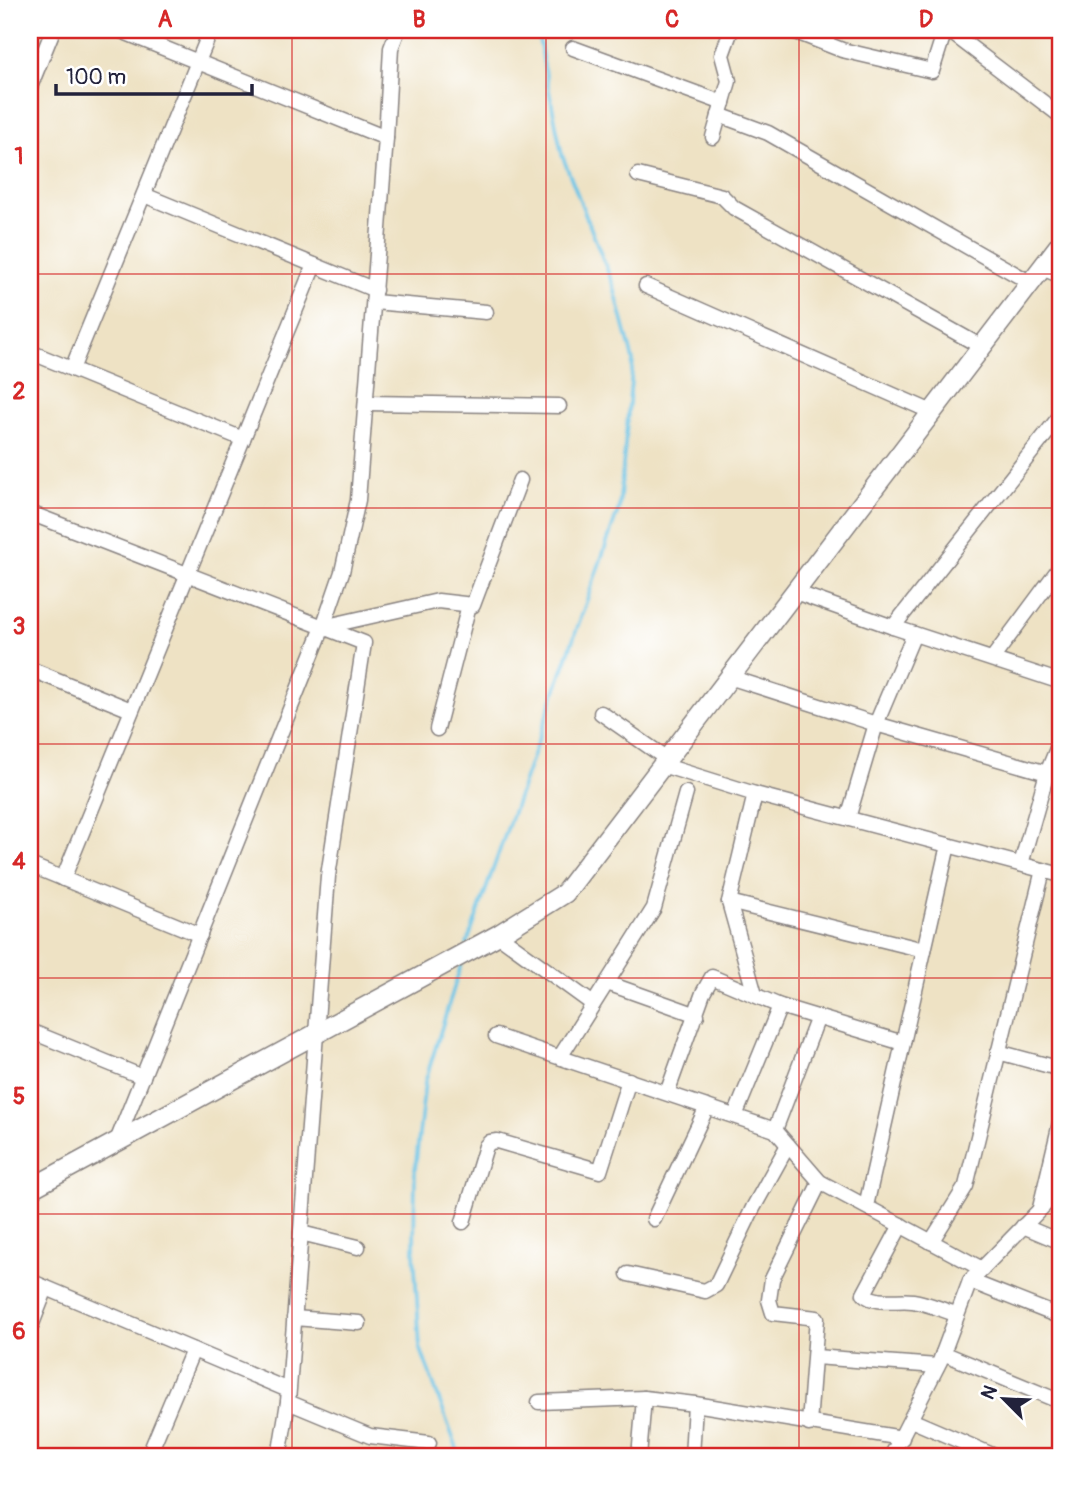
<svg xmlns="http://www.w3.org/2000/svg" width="1091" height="1487" font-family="Pangolin,sans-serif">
<rect width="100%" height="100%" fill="#fff"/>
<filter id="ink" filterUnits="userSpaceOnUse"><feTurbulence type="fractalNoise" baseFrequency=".0143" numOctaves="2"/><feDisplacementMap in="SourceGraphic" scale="14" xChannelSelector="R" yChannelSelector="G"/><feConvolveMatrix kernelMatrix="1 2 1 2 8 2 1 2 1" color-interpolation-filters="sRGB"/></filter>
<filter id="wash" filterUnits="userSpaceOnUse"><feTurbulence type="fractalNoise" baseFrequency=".00686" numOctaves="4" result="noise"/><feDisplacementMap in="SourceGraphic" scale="28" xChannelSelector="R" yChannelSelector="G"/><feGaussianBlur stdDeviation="1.57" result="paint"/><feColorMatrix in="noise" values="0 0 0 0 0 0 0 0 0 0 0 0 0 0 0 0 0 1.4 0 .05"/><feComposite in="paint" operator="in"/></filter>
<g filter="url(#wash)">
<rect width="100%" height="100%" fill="#eee2c4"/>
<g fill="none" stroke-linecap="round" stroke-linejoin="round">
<!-- stream -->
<g stroke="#69c4e7" stroke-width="3.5">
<polyline points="467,944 619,508 633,360 614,287 562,155 537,30"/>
<polyline points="460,1457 420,1347 414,1252 415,1170 425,1082 461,965"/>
</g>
</g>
</g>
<g filter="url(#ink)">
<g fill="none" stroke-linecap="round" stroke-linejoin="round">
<defs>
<g id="street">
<polyline points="119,30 386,138"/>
<polyline points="791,30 842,50 932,71 945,30"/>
<polyline points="948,30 1061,116"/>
<polyline points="573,48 723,103"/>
<polyline points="30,87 53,30"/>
<polyline points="719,115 768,133 1031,283"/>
<polyline points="713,137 729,81 722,55 731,30"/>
<polyline points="638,175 722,196 734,208 982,347"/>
<polyline points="144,195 375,290"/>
<polyline points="1042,268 1061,276"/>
<polyline points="646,286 932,412"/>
<polyline points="374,302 486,312"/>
<polyline points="30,352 243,439"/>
<polyline points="72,369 211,30"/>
<polyline points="366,403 559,406"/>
<polyline points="30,513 364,643 328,876 288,1402 279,1457"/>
<polyline points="795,592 893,627 1061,682"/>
<polyline points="323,627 438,601 473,605 520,480"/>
<polyline points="893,627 1061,415"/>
<polyline points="992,659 1061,566"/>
<polyline points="30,669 131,710"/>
<polyline points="729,677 876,724 1061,777"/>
<polyline points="601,713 667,759"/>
<polyline points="437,729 469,605"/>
<polyline points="662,765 755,794 1061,875"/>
<polyline points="848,818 876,724 914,634"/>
<polyline points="1021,864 1047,773 1061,739"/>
<polyline points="30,865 200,935"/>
<polyline points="63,879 314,265"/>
<polyline points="729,902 924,950"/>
<polyline points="498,935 593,1004"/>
<polyline points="607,983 697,1015"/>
<polyline points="755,995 729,902 755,794"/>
<polyline points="30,1031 143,1077"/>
<polyline points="496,1036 775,1130 820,1182 982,1269"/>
<polyline points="998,1052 1061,1069"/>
<polyline points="560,1057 654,908 686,793"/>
<polyline points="667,1093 703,993 712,977 780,1006 903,1043"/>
<polyline points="735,1116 780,1006"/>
<polyline points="775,1130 818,1017"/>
<polyline points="117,1141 323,627 342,572 358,500 386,138 391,48 398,30"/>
<polyline points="866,1206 948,845"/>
<polyline points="1040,1208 1061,1119"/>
<polyline points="654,1219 707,1107"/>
<polyline points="463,1222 486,1146 490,1142 497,1141 600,1171 629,1080"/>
<path d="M901,1225L864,1294C876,1305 898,1299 913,1301C927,1303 942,1310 956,1314"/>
<polyline points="1023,1226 1061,1242"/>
<polyline points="301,1233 358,1247"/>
<polyline points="931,1242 966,1186 1043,870"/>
<polyline points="628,1274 705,1291 716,1285 753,1208 788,1145"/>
<polyline points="30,1281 288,1390"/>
<polyline points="970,1281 1061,1317"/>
<polyline points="294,1318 359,1323"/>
<polyline points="30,1329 46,1288"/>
<polyline points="943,1353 1061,1402"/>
<polyline points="815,1357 937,1366"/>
<polyline points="288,1402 370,1436 429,1443"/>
<polyline points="539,1402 644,1398 695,1404 902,1438"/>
<polyline points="911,1420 997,1457"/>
<polyline points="809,1424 817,1318 773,1313 769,1300 772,1279 820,1182"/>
<polyline points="148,1457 193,1350"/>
<polyline points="639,1457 644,1398"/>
<polyline points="692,1457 695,1404"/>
<polyline points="891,1457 940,1361 970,1281 1061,1188"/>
</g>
<polyline id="secondary" points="30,1189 498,935 565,893 1061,243"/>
</defs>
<!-- street casing -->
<use href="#street" stroke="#888280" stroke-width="17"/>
<!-- secondary casing -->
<use href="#secondary" stroke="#888280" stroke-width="22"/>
<!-- street -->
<use href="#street" stroke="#fff" stroke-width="14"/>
<!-- secondary -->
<use href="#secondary" stroke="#fff" stroke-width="19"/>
</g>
</g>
<!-- grid -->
<path fill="none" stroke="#d62828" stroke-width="2" stroke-opacity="0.55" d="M292,30V1457M546,30V1457M799,30V1457M30,274H1061M30,508H1061M30,744H1061M30,978H1061M30,1214H1061"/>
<!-- margin -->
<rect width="1091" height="1487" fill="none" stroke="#fff" stroke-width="77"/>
<!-- north arrow -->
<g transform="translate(1004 1399) rotate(294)" stroke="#ffffff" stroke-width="5" paint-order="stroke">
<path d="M0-5L12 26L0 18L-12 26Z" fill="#22223b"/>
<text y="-10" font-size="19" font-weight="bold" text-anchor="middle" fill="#22223b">N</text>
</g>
<!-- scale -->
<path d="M56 84v10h196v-10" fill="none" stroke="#22223b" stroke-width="3.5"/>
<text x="66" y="84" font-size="21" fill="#22223b" stroke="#ffffff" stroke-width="5" paint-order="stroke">100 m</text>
<rect x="38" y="38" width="1014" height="1410" fill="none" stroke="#d62828" stroke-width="2.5"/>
<g font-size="23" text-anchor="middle" font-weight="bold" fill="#d62828">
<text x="165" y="27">A</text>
<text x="419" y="27">B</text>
<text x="672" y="27">C</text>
<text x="926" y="27">D</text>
<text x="19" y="164">1</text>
<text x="19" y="399">2</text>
<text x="19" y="634">3</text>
<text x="19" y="869">4</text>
<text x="19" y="1104">5</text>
<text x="19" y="1339">6</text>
</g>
</svg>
